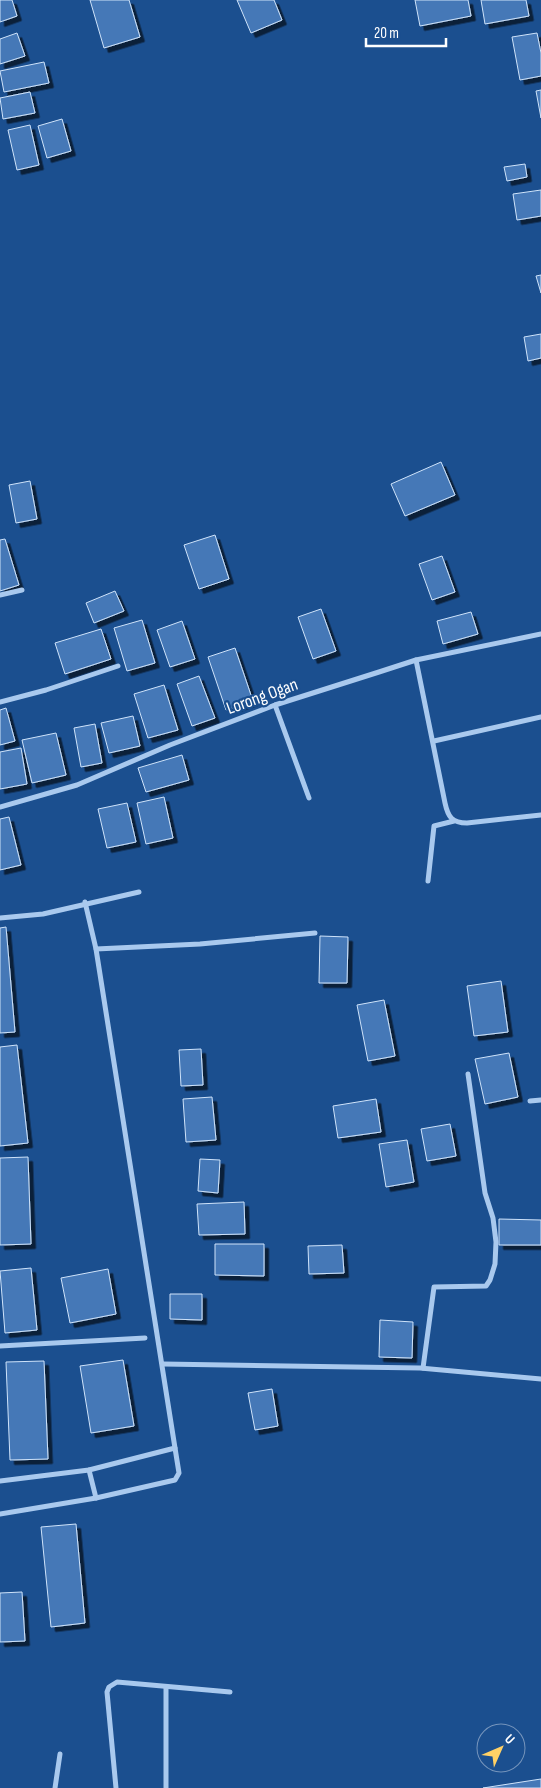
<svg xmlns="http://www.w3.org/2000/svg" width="541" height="1788" font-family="'Sofia Sans Condensed',sans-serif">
<defs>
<filter id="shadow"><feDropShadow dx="4.5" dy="4.5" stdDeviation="0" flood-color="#0009"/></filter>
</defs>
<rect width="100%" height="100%" fill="#1b4f8f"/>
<!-- building -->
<g fill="#4478b7" stroke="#cfe3fa" filter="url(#shadow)">
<polygon points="0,0 12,0 17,16 0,22"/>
<polygon points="90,0 129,0 140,37 104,48"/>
<polygon points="237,0 274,0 282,20 251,33"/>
<polygon points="415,0 468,0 471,16 420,26"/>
<polygon points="481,0 526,0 529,16 485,24"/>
<polygon points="17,33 25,56 0,64 0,39"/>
<polygon points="537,33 541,53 541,76 520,80 512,37"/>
<polygon points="44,62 49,83 4,92 0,71"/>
<polygon points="541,90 541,118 536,91"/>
<polygon points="30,92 35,113 3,119 0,98"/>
<polygon points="62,119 71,151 47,158 38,126"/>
<polygon points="30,125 39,165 17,170 8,130"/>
<polygon points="525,164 527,177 507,181 504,167"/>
<polygon points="541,190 541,216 517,220 513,194"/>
<polygon points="541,275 541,293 536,276"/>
<polygon points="541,334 541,358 528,361 524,337"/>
<polygon points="441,462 455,495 405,516 391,484"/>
<polygon points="30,481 37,519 16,523 9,485"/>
<polygon points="215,535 229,579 199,589 184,545"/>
<polygon points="5,539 19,585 0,591 0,540"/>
<polygon points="442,556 455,592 432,600 419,564"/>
<polygon points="115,591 124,611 94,623 86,603"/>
<polygon points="321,609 336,651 313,659 298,617"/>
<polygon points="471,612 478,634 443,644 437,621"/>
<polygon points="142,620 155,663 127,671 114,628"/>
<polygon points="182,621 195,659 170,667 157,630"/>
<polygon points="101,629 111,659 65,674 55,643"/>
<polygon points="235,648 253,701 226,710 208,657"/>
<polygon points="199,676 215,718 192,726 177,684"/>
<polygon points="164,685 178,730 148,738 134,694"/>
<polygon points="6,708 15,741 0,745 0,710"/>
<polygon points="133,716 140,746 109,753 101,723"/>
<polygon points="95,724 102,763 81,767 74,728"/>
<polygon points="56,733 66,775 32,783 22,740"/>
<polygon points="21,748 27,784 0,789 0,752"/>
<polygon points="182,755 189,780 146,792 138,768"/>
<polygon points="164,797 173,838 146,844 137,803"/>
<polygon points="127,803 136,842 107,848 98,809"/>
<polygon points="9,817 21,865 0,870 0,819"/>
<polygon points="6,927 15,1032 0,1033 0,928"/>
<polygon points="320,936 348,937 347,983 319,983"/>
<polygon points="501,981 508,1032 474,1036 467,986"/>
<polygon points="384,1000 395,1056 368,1061 357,1005"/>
<polygon points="17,1045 28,1143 0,1146 0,1047"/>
<polygon points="201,1049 203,1085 181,1086 179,1050"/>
<polygon points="509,1053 518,1097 485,1104 475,1059"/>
<polygon points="212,1097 216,1140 186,1142 183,1099"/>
<polygon points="376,1099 381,1132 338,1138 333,1106"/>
<polygon points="450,1124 456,1156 427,1161 421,1129"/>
<polygon points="407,1140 414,1182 386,1187 379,1144"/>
<polygon points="28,1157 31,1244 0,1245 0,1158"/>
<polygon points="200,1159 220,1160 218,1193 198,1191"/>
<polygon points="244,1202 245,1234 199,1235 197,1204"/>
<polygon points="499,1219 541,1220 541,1245 499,1245"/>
<polygon points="215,1244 264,1244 264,1276 215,1275"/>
<polygon points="342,1245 344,1273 309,1274 308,1246"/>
<polygon points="31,1268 37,1330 5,1333 0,1271"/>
<polygon points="108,1269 116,1314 70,1323 61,1278"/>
<polygon points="170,1294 202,1294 202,1320 170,1319"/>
<polygon points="380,1320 413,1322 412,1358 379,1357"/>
<polygon points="123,1360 134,1426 91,1433 80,1366"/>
<polygon points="44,1361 48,1459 10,1460 6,1362"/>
<polygon points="272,1389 278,1426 255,1430 248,1393"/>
<polygon points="76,1524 85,1623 51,1627 41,1527"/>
<polygon points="22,1592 25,1641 0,1642 0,1593"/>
<polygon points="541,1779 541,1788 483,1788"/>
</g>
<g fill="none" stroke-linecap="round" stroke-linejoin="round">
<!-- minor -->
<g stroke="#a9c9ee" stroke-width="5">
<polyline points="0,595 22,590"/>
<path d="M416,660L445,803C448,817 452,823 467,823L541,815"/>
<polyline points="0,702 46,690 118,666"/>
<polyline points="275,705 309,798"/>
<polyline points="434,741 541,717"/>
<polyline points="0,807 77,785 170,745 275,705 379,672 416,660 541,634"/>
<polyline points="428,881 434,826 454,821"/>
<polyline points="0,918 43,914 139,892"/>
<polyline points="96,949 200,944 315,933"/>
<polyline points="530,1101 541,1100"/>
<polyline points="0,1346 145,1338"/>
<polyline points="163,1364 420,1368 541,1379"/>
<polyline points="423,1368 434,1287 486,1286 490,1280 495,1264 496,1242 493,1218 485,1193 468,1074"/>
<polyline points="89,1470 96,1498"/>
<polyline points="0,1481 89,1470 175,1448 96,949 85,902"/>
<polyline points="0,1514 96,1498 175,1480 179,1473 175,1448"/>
<polyline points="55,1788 60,1754"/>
<polyline points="116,1788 107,1692 109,1687 117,1682 230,1692"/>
<polyline points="166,1788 166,1688"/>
</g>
</g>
<g text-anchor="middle" stroke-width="4.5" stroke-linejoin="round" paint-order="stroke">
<!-- street labels -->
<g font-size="18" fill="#fff" stroke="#1b4f8f">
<text transform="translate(262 696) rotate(-20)" y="6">Lorong Ogan</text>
</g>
</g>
<!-- north arrow -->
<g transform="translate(501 1748) rotate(45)"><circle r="24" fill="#1b4f8f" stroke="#7695bc"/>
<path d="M0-4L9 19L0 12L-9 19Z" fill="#ffd166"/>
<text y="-8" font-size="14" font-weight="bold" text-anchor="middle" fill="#ffffff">U</text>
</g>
<!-- scale -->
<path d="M366 38v8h80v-8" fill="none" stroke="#ffffff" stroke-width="2.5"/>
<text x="374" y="38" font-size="15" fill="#ffffff" stroke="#1b4f8f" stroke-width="4" paint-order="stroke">20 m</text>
</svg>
